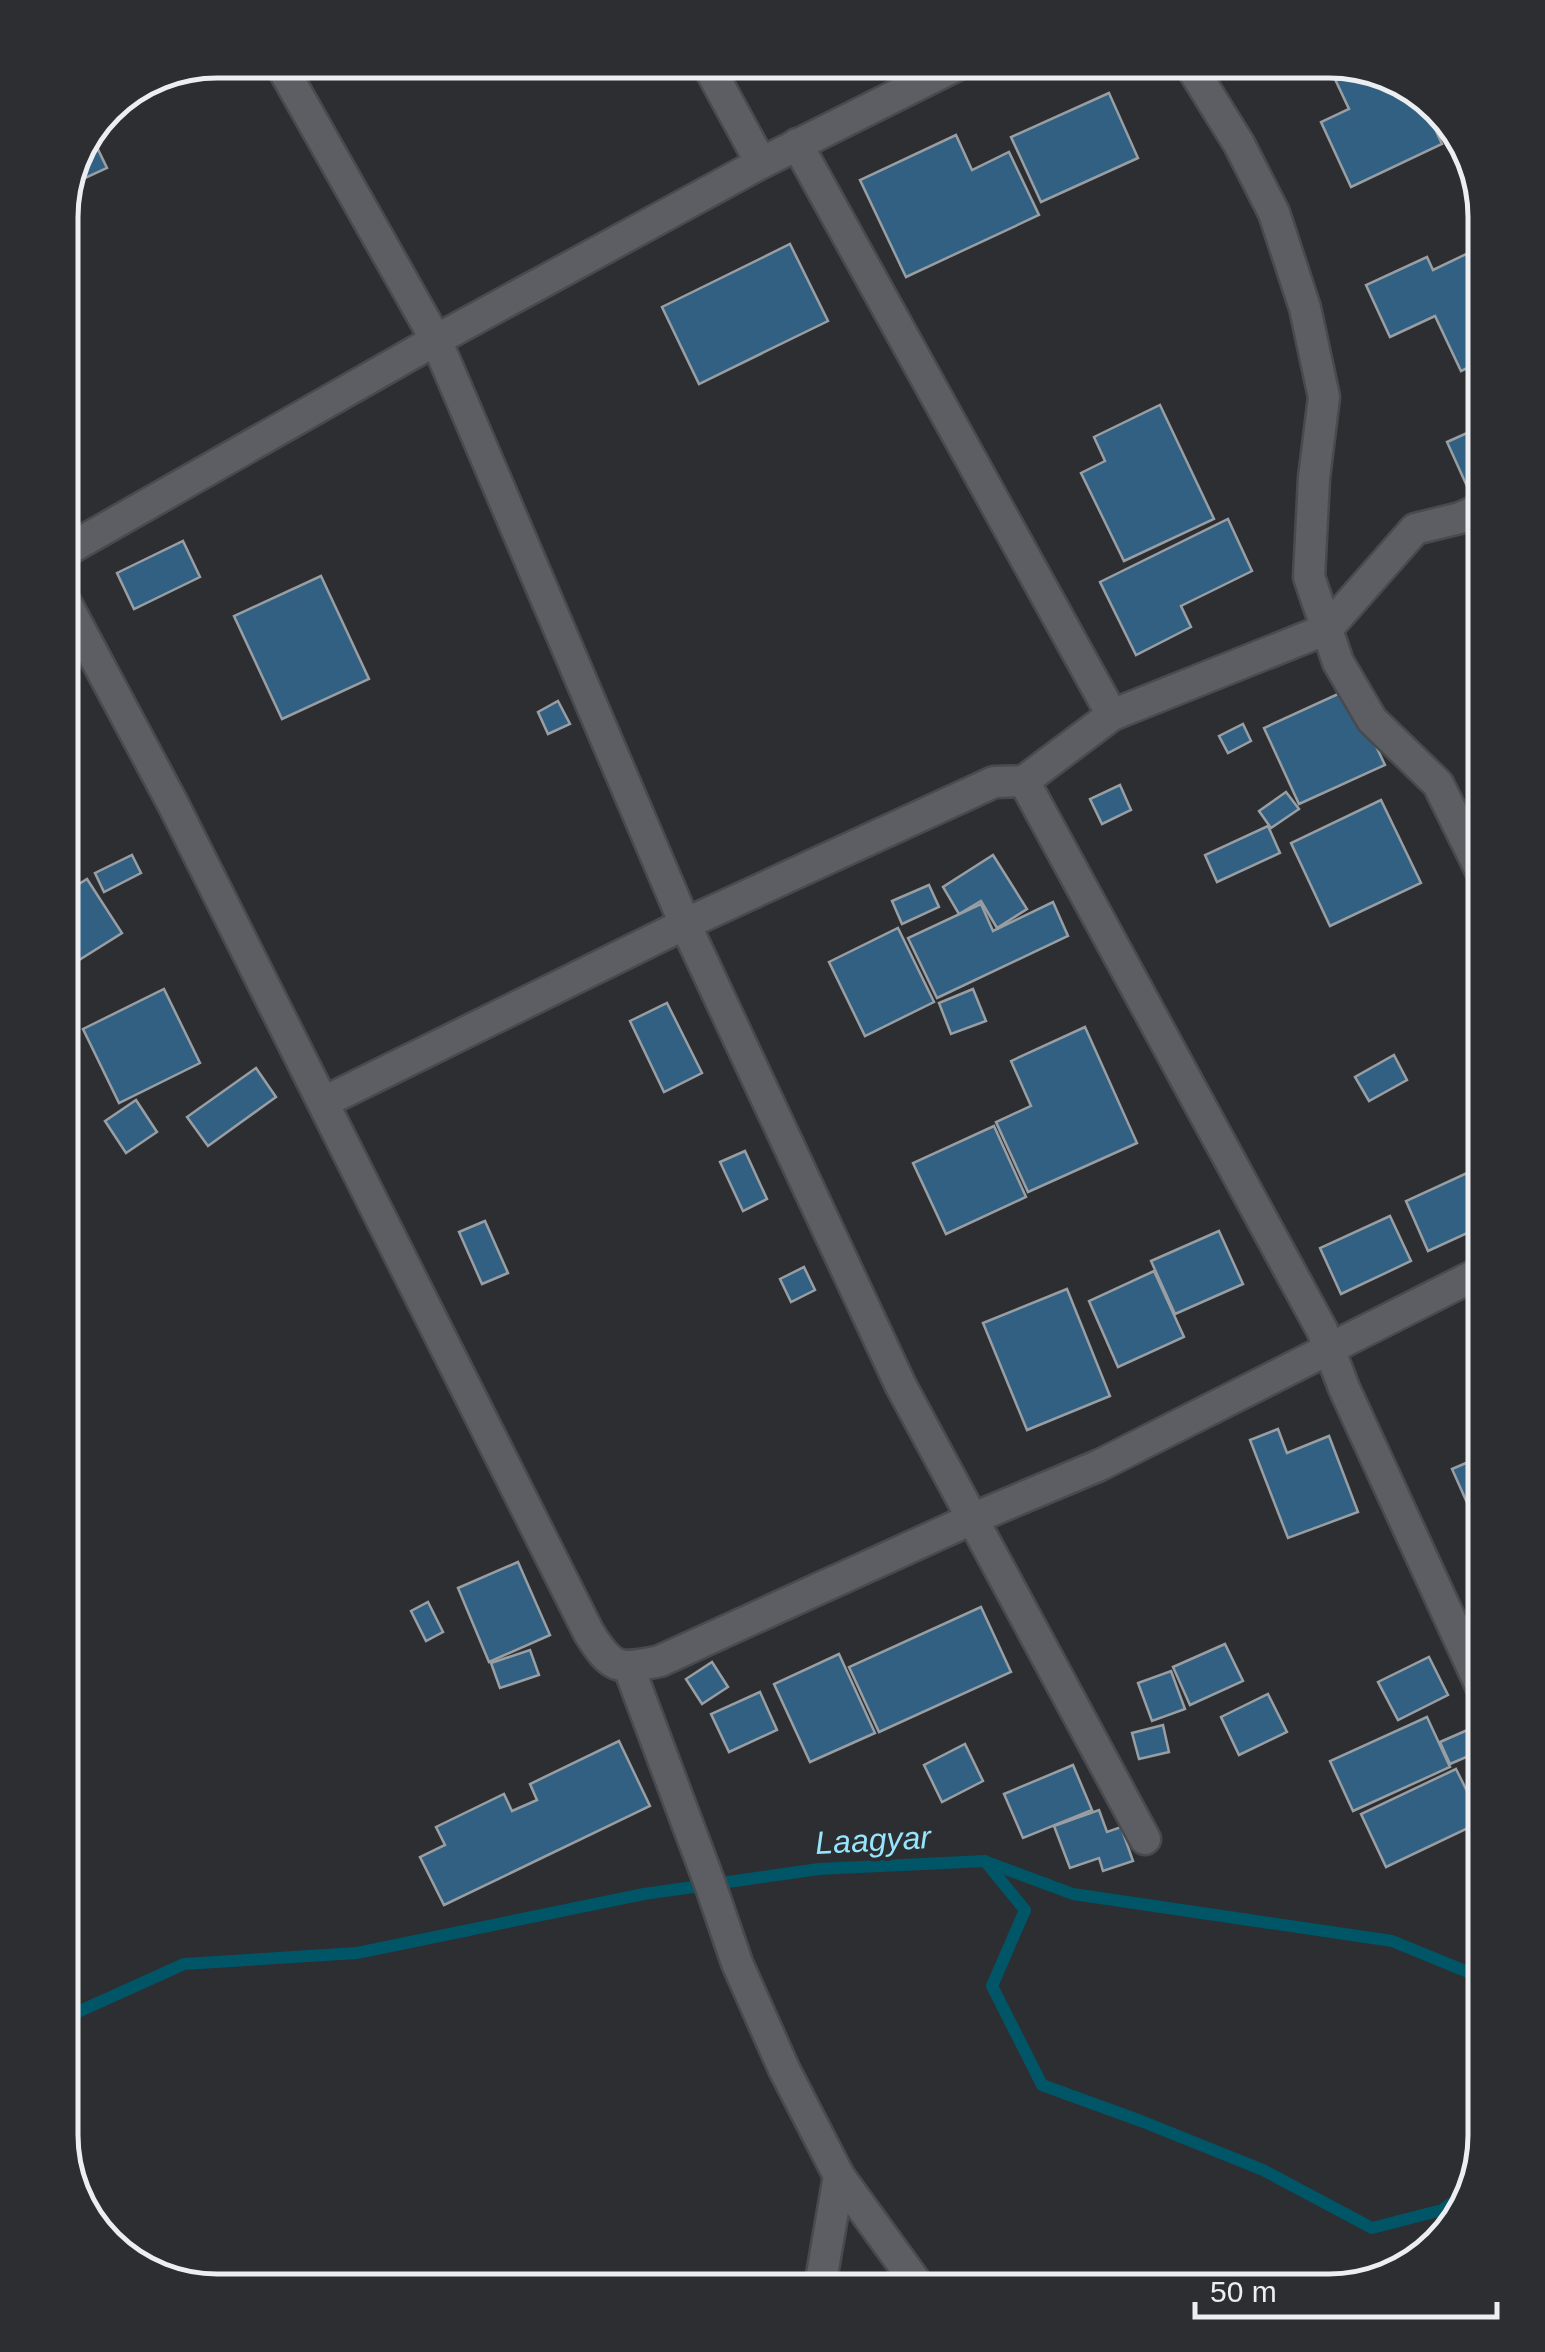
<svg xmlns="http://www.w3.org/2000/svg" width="1545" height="2352" font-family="Arial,sans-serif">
<rect width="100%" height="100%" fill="#2c2e32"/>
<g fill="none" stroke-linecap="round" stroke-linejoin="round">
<!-- stream -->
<g stroke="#005567" stroke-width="12">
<polyline points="987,1862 1073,1894 1392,1941 1485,1979"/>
<polyline points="60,2020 184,1964 357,1953 644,1894 819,1869 985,1861 1025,1910 992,1986 1042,2085 1141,2121 1263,2170 1372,2228 1442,2210 1470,2191"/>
</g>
</g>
<!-- building -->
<g fill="#326082" stroke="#999ea3" stroke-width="2.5">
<polygon points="1356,66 1415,86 1442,144 1351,187 1321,122 1349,109 1334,77"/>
<polygon points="1109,93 1138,158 1041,202 1011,137"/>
<polygon points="956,135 972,170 1009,152 1039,215 906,277 860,180"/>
<polygon points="92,137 107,168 70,185"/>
<polygon points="790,244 828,321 699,384 662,307"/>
<polygon points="1485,245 1485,360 1461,371 1435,316 1390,337 1366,285 1427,257 1433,270"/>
<polygon points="1160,405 1214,519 1124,561 1081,473 1105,461 1094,437"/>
<polygon points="1485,425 1485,502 1476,506 1447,442"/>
<polygon points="1228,519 1252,571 1181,606 1191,627 1136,655 1100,582"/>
<polygon points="183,541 200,577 134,609 117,573"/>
<polygon points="321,576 369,679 282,719 234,616"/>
<polygon points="1349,689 1385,765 1299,804 1264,728"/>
<polygon points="558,701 570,724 548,734 538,712"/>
<polygon points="1243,724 1251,741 1228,753 1219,736"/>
<polygon points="1120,785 1131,810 1102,824 1090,799"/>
<polygon points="1286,792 1299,809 1271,828 1259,811"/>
<polygon points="1381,800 1421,883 1330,926 1291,843"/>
<polygon points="1268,826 1280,853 1217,882 1205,855"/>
<polygon points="132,855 141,873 104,892 95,873"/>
<polygon points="993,855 1027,909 997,928 981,901 959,914 943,887"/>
<polygon points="87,879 122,933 60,972 60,896"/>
<polygon points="929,885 939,907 902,924 892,901"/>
<polygon points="1053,902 1068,936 937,998 908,938 981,904 993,931"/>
<polygon points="898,928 934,1002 865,1036 829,962"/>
<polygon points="164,989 200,1063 119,1103 83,1029"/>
<polygon points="973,989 986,1021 951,1034 939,1003"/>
<polygon points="667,1003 702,1073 664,1092 630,1021"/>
<polygon points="1085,1027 1137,1143 1028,1192 996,1122 1031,1106 1011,1061"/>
<polygon points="1394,1055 1407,1080 1369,1101 1355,1077"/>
<polygon points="256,1068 276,1097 208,1146 187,1117"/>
<polygon points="136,1100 157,1132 126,1153 105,1121"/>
<polygon points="994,1126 1026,1197 946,1234 913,1163"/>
<polygon points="745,1151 767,1199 743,1211 720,1162"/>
<polygon points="1478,1168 1485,1183 1485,1225 1428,1251 1406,1201"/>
<polygon points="1390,1216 1411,1261 1341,1294 1320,1248"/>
<polygon points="485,1221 508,1273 482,1284 459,1232"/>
<polygon points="1219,1231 1243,1284 1175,1314 1151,1261"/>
<polygon points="804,1267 815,1290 791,1302 780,1279"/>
<polygon points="1154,1271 1184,1337 1118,1367 1089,1301"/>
<polygon points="1067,1289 1110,1396 1027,1430 983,1323"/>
<polygon points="1278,1429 1287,1453 1329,1436 1358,1512 1288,1538 1250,1440"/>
<polygon points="1485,1455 1485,1500 1469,1507 1452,1469"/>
<polygon points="518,1562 550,1635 489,1662 458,1588"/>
<polygon points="428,1602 443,1632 426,1641 411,1611"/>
<polygon points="981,1607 1011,1672 879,1732 849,1667"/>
<polygon points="1225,1644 1243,1681 1190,1705 1173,1667"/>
<polygon points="530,1650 539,1675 500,1688 491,1663"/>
<polygon points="839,1654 875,1733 810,1762 774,1684"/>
<polygon points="1429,1657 1448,1695 1398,1720 1378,1682"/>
<polygon points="712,1662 728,1687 702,1704 686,1679"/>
<polygon points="1171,1671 1185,1709 1152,1721 1138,1683"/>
<polygon points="760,1692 777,1730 729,1752 711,1714"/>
<polygon points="1268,1694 1287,1732 1239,1755 1221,1717"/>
<polygon points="1427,1717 1450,1767 1353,1811 1330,1761"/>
<polygon points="1163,1725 1169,1752 1139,1759 1132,1733"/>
<polygon points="1479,1725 1485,1738 1485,1749 1450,1764 1440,1742"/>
<polygon points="619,1741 650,1806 444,1905 420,1857 445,1845 436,1827 504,1794 512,1811 537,1800 530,1784"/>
<polygon points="965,1744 983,1781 942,1802 924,1765"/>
<polygon points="1073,1765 1092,1810 1023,1838 1004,1794"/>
<polygon points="1456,1769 1470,1797 1485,1790 1485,1820 1386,1867 1361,1814"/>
<polygon points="1099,1810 1107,1832 1121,1827 1133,1861 1103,1871 1099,1858 1070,1868 1054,1826"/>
</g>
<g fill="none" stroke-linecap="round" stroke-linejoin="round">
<defs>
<g id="minor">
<polyline points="278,60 436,340 685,924 901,1386 1145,1839"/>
<polyline points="705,60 761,163"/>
<polyline points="1187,60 1239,144 1274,213 1305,308 1324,397 1314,478 1309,577 1338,662 1372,720 1438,784 1485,879"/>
<polyline points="797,144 1112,715"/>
<polyline points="60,554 436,340 761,163 967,60"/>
<path d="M60,592L173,804L589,1633C612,1670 619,1670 660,1661L974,1518L1100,1465L1485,1270"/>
<polyline points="1024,781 1322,1330 1344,1388 1485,1695"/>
<polyline points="324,1102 685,924 994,782 1024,781 1112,715 1327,629 1415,529 1460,518 1485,507"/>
<polyline points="629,1668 710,1884 737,1963 784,2069 839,2176 923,2292"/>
<polyline points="819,2292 839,2176"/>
</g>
</defs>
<!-- minor casing -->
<use href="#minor" stroke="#484a4e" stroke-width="35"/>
<!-- minor -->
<use href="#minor" stroke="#5c5e64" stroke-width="30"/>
</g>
<g text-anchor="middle" stroke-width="8" stroke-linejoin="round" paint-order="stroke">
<!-- water labels -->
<g font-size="32" font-style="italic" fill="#96e5fc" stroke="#2c2e32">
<text transform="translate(873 1840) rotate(-3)" y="11">Laagyar</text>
</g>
</g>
<!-- crop -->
<path d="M0 0H1545V2352H0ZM217 78H1329A139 139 0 0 1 1468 217V2135A139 139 0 0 1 1329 2274H217A139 139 0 0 1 78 2135V217A139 139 0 0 1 217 78Z" fill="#2c2e32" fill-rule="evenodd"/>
<path fill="none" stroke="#eceef1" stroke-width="5" d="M217 78H1329A139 139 0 0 1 1468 217V2135A139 139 0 0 1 1329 2274H217A139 139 0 0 1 78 2135V217A139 139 0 0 1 217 78Z"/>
<!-- scale -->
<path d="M1195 2302v15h302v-15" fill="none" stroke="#eceef1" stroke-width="5"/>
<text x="1210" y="2302" font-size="30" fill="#eceef1" stroke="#2c2e32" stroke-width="8" paint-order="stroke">50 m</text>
</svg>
